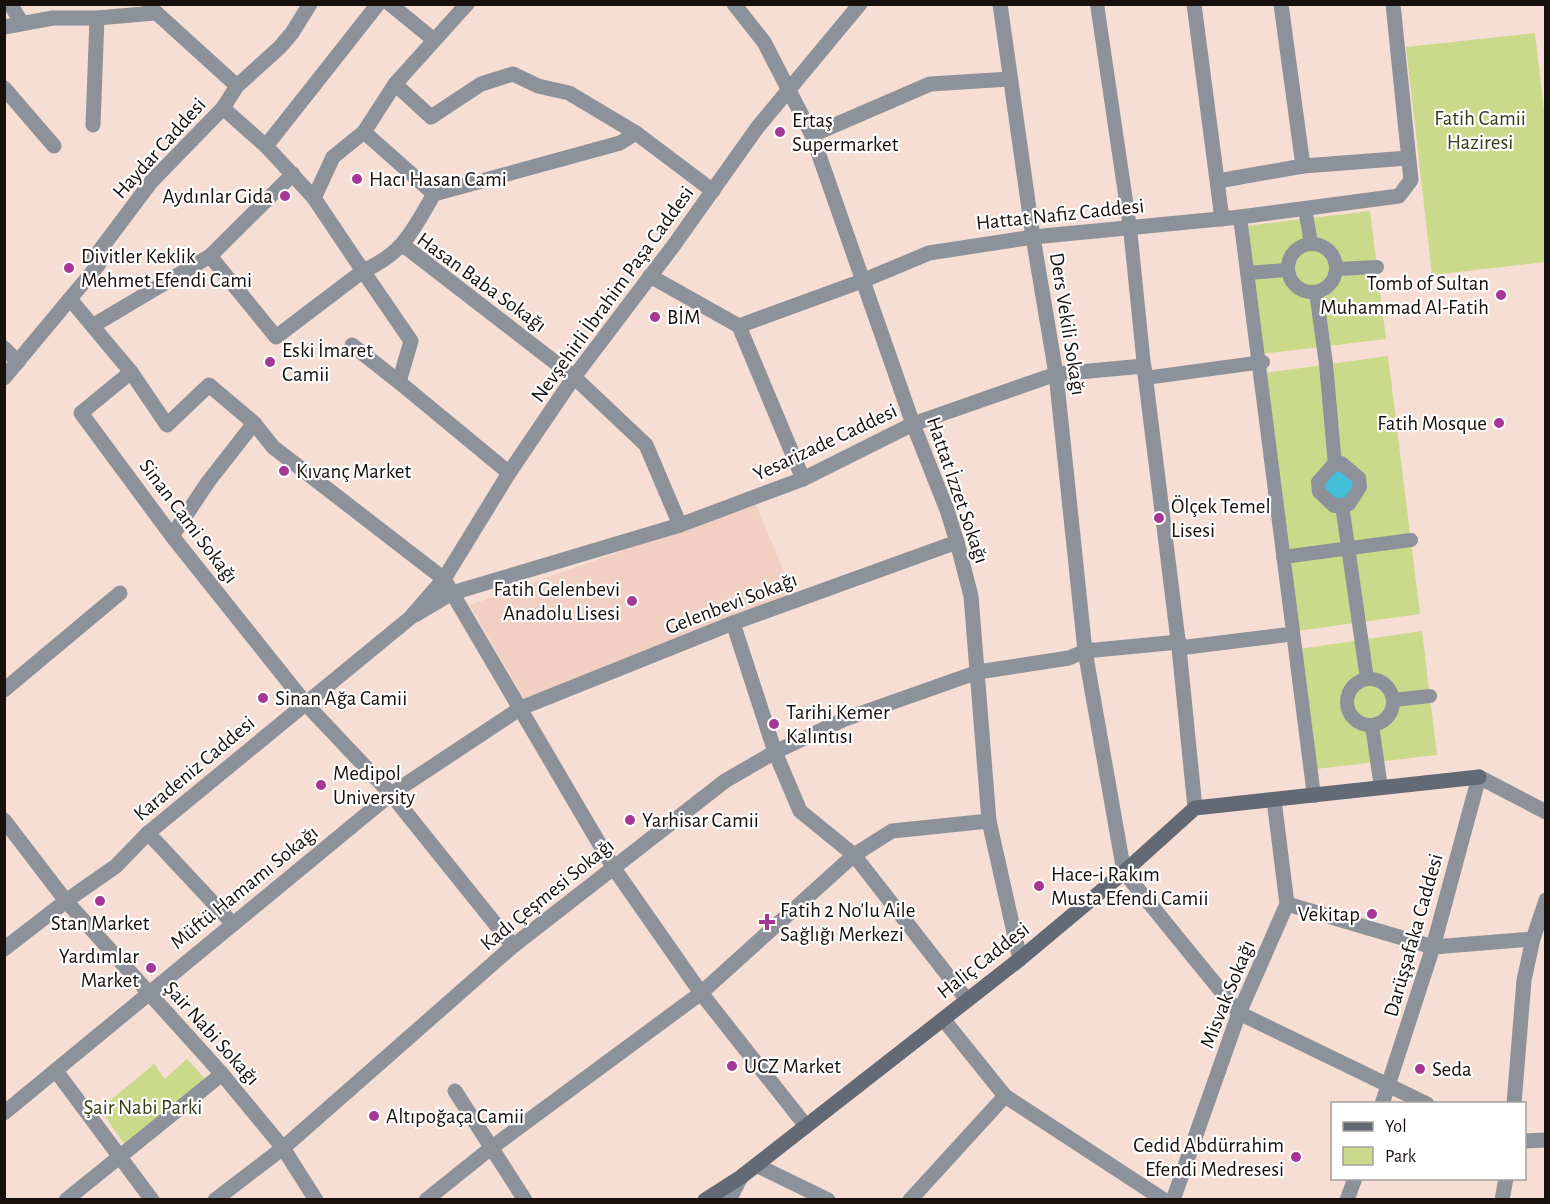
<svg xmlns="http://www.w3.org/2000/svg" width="1550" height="1204" font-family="'Alegreya Sans',sans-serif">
<rect width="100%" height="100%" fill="#f7ded4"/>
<!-- built -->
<polygon fill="#f1d0c3" points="756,505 795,598 524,699 470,605 700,523"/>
<!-- green -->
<g fill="#cbd98b">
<polygon points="1535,33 1546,129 1545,262 1432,275 1406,47"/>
<polygon points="1370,211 1386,339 1262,354 1246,226"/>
<polygon points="1388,356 1420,614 1297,631 1265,373"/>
<polygon points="1422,631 1437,755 1316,769 1299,649"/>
<polygon points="187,1059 211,1085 129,1151 100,1109 154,1064 165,1079"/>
</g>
<!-- water -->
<polygon fill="#42bed6" points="1349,470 1357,493 1338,502 1325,491 1325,480 1332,471"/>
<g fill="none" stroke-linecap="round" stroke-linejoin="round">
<!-- pedestrian -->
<g stroke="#8d9199" stroke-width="14">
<polyline points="1097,4 1130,228 1144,366"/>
<polyline points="1305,209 1311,243"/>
<polyline points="1240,217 1314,796"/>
<circle cx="1312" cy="268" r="24"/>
<polyline points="1337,269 1377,267"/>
<polyline points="1247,273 1287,270"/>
<polyline points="1316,292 1326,364 1335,465"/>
<polyline points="1145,378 1263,362"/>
<polygon points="1341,463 1359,478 1360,487 1349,504 1334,506 1319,492 1318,482 1332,466"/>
<polyline points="1342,505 1367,679"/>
<polyline points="1283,557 1411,540"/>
<circle cx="1370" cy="702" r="23"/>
<polyline points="1393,700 1430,696"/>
<polyline points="1372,725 1381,788"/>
</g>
<!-- minor -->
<g stroke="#8d9199" stroke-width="15">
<polyline points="10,4 22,23"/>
<polyline points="390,4 434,40"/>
<polyline points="734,4 764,42 812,135 913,424 947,510 957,542 971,596 989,821 1020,959"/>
<polyline points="1000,4 1033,237 1056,374 1085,651 1124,872 1239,1013 1427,1104"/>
<polyline points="1194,4 1222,219"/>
<polyline points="1281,4 1303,166"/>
<polyline points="150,7 237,86"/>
<polyline points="4,27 53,18 97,18 155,13"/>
<polyline points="395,84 431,117 481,84 513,74 538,86 569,93 636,133 713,191"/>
<polyline points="4,88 54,146"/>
<path d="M223,108L266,146L314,198L363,271C405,252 412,231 434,194L620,143L636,133"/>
<polyline points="93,125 97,18"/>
<polyline points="364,132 434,194"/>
<polyline points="812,135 930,84 1010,79"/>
<polyline points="266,146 378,4"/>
<polyline points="1218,181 1303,166 1408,158"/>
<polyline points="314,198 333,157 364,132 395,84 467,4"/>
<polyline points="403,245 574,377 646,445 680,525"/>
<polyline points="210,256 276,337 363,271 411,341 399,382"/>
<polyline points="650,276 739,326 803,479"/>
<polyline points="70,299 131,372 167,425 209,385 254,423 273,447 444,579 613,867 701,993 806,1126"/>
<polyline points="94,325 210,256 293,174"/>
<polyline points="739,326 862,281 929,253 1033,237 1240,217 1399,196 1411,180 1393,4"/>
<polyline points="352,345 399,382 509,473"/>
<polyline points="4,348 18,362"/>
<polyline points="131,372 81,413 172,536 306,704 391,794 513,946"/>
<polyline points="4,378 99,264 94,258 151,182 223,108 237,86 280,47 292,33 310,4"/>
<polyline points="172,536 208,482 254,423"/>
<polyline points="415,615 452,593 680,525 803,479 913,424 1056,374 1144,366 1179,648 1195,808"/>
<polyline points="733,623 775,752 800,811 854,855 967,1000"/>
<polyline points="1179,648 1284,635"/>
<polyline points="4,690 120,593"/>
<polyline points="1479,777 1546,812"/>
<polyline points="4,820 66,901 222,1074 283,1148 316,1200"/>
<polyline points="148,833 233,924"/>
<polyline points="1287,904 1433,947 1533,939"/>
<polyline points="943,1019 1005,1096 1164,1200"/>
<polyline points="56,1071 152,1200"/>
<polyline points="455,1091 525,1200"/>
<polyline points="1514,1104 1524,980 1533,939 1546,900"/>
<polyline points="4,1113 391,794 521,708 733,623 957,542"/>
<polyline points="1524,1141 1546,1140"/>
<polyline points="756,1165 828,1200"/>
<polyline points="66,1200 222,1074"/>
<polyline points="215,1200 283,1148 513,946 725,781 775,752 845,719 978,672 1069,658 1085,651 1179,642"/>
<polyline points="426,1200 491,1148 701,993 854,855 892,831 989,821"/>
<polyline points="729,1200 741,1177"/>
<polyline points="910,1200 1005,1096"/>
<polyline points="1173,1200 1239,1013 1287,904 1274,800"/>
<polyline points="1502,1200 1506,1178"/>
</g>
<!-- tertiary -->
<g stroke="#8d9199" stroke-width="15">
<polyline points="4,949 66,901 116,866 148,833 410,618 444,579 509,473 574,377 674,245 757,128 860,4"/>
<polyline points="1382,1104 1433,947 1479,777"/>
<polyline points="1347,1200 1355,1178"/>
</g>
<!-- secondary -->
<polyline stroke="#646976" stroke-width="15" points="705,1200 741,1177 1020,959 1124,872 1195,808 1479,777"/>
</g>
<!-- markers -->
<g fill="#a63794" stroke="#fff" stroke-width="2">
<circle cx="780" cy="132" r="6"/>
<circle cx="357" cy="179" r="6"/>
<circle cx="285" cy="196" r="6"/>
<circle cx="69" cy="268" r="6"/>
<circle cx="1501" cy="295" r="6"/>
<circle cx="655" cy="317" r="6"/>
<circle cx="270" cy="362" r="6"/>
<circle cx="1499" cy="423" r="6"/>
<circle cx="284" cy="471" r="6"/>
<circle cx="1159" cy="518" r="6"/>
<circle cx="632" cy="601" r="6"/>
<circle cx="263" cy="698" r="6"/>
<circle cx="774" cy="724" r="6"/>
<circle cx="321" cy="785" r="6"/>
<circle cx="630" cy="820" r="6"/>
<circle cx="1039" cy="886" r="6"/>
<circle cx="100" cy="901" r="6"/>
<circle cx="1372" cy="914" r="6"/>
<path d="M764 913h6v6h6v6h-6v6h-6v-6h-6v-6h6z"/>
<circle cx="151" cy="968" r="6"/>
<circle cx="732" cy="1066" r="6"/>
<circle cx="1420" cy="1069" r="6"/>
<circle cx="374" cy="1116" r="6"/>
<circle cx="1296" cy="1157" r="6"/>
</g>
<g text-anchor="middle" stroke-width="4.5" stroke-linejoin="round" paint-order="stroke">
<!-- park labels -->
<g font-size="21" fill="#373d18" stroke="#fff">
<text x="1480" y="125">Fatih Camii<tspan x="1480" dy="24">Haziresi</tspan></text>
<text x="143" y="1114">Şair Nabi Parki</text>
</g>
<!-- poi labels -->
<g font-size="21" fill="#18100d" stroke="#fff" text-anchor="start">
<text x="792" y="127">Ertaş<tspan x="792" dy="24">Supermarket</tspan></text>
<text x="369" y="186">Hacı Hasan Cami</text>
<text x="273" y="203" text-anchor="end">Aydınlar Gida</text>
<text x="81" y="263">Divitler Keklik<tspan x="81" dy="24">Mehmet Efendi Cami</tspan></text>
<text x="1489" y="290" text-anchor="end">Tomb of Sultan<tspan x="1489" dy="24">Muhammad Al-Fatih</tspan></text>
<text x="667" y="324">BİM</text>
<text x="282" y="357">Eski İmaret<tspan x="282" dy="24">Camii</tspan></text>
<text x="1487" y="430" text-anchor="end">Fatih Mosque</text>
<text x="296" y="478">Kıvanç Market</text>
<text x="1171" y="513">Ölçek Temel<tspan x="1171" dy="24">Lisesi</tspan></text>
<text x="620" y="596" text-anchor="end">Fatih Gelenbevi<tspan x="620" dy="24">Anadolu Lisesi</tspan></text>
<text x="275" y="705">Sinan Ağa Camii</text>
<text x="786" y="719">Tarihi Kemer<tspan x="786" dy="24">Kalıntısı</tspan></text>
<text x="333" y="780">Medipol<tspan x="333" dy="24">University</tspan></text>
<text x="642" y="827">Yarhisar Camii</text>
<text x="1051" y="881">Hace-i Rakım<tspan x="1051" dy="24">Musta Efendi Camii</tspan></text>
<text x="780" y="917">Fatih 2 No'lu Aile<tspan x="780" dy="24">Sağlığı Merkezi</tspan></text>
<text x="1360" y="921" text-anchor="end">Vekitap</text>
<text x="100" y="930" text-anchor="middle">Stan Market</text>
<text x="139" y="963" text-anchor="end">Yardımlar<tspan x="139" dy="24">Market</tspan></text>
<text x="744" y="1073">UCZ Market</text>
<text x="1432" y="1076">Seda</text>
<text x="386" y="1123">Altıpoğaça Camii</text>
<text x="1284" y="1152" text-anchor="end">Cedid Abdürrahim<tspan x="1284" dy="24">Efendi Medresesi</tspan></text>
</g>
<!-- street labels -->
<g font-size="21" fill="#18100d" stroke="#fff">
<text transform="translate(159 148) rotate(-48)" y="7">Haydar Caddesi</text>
<text transform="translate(1060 214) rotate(-6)" y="7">Hattat Nafiz Caddesi</text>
<text transform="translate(482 282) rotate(36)" y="7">Hasan Baba Sokağı</text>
<text transform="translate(612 294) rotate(-54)" y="7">Nevşehirli İbrahim Paşa Caddesi</text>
<text transform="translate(1068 324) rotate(81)" y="7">Ders Vekili Sokağı</text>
<text transform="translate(825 442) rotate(-25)" y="7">Yesarizade Caddesi</text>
<text transform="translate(958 490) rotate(71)" y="7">Hattat İzzet Sokağı</text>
<text transform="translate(189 521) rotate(53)" y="7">Sinan Cami Sokağı</text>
<text transform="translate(731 603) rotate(-21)" y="7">Gelenbevi Sokağı</text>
<text transform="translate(194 768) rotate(-40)" y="7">Karadeniz Caddesi</text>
<text transform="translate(244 887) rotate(-39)" y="7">Müftü Hamamı Sokağı</text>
<text transform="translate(547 894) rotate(-39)" y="7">Kadı Çeşmesi Sokağı</text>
<text transform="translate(1413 935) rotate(-74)" y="7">Darüşşafaka Caddesi</text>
<text transform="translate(983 960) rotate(-38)" y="7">Haliç Caddesi</text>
<text transform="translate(1227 994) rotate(-68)" y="7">Misvak Sokağı</text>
<text transform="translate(212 1033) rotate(48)" y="7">Şair Nabi Sokağı</text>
</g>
</g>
<!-- border -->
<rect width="1550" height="1204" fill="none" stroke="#18100d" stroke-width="12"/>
<!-- legend -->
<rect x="1331" y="1102" width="195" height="78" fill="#ffffff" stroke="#a39f9e" stroke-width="1.5"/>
<rect x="1343" y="1122" width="30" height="9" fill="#646976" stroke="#a39f9e" stroke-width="1.5"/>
<text x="1385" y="1132" font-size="18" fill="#18100d">Yol</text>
<rect x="1343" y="1147" width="30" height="18" fill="#cbd98b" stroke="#a39f9e" stroke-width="1.5"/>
<text x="1385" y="1162" font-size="18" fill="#18100d">Park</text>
</svg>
